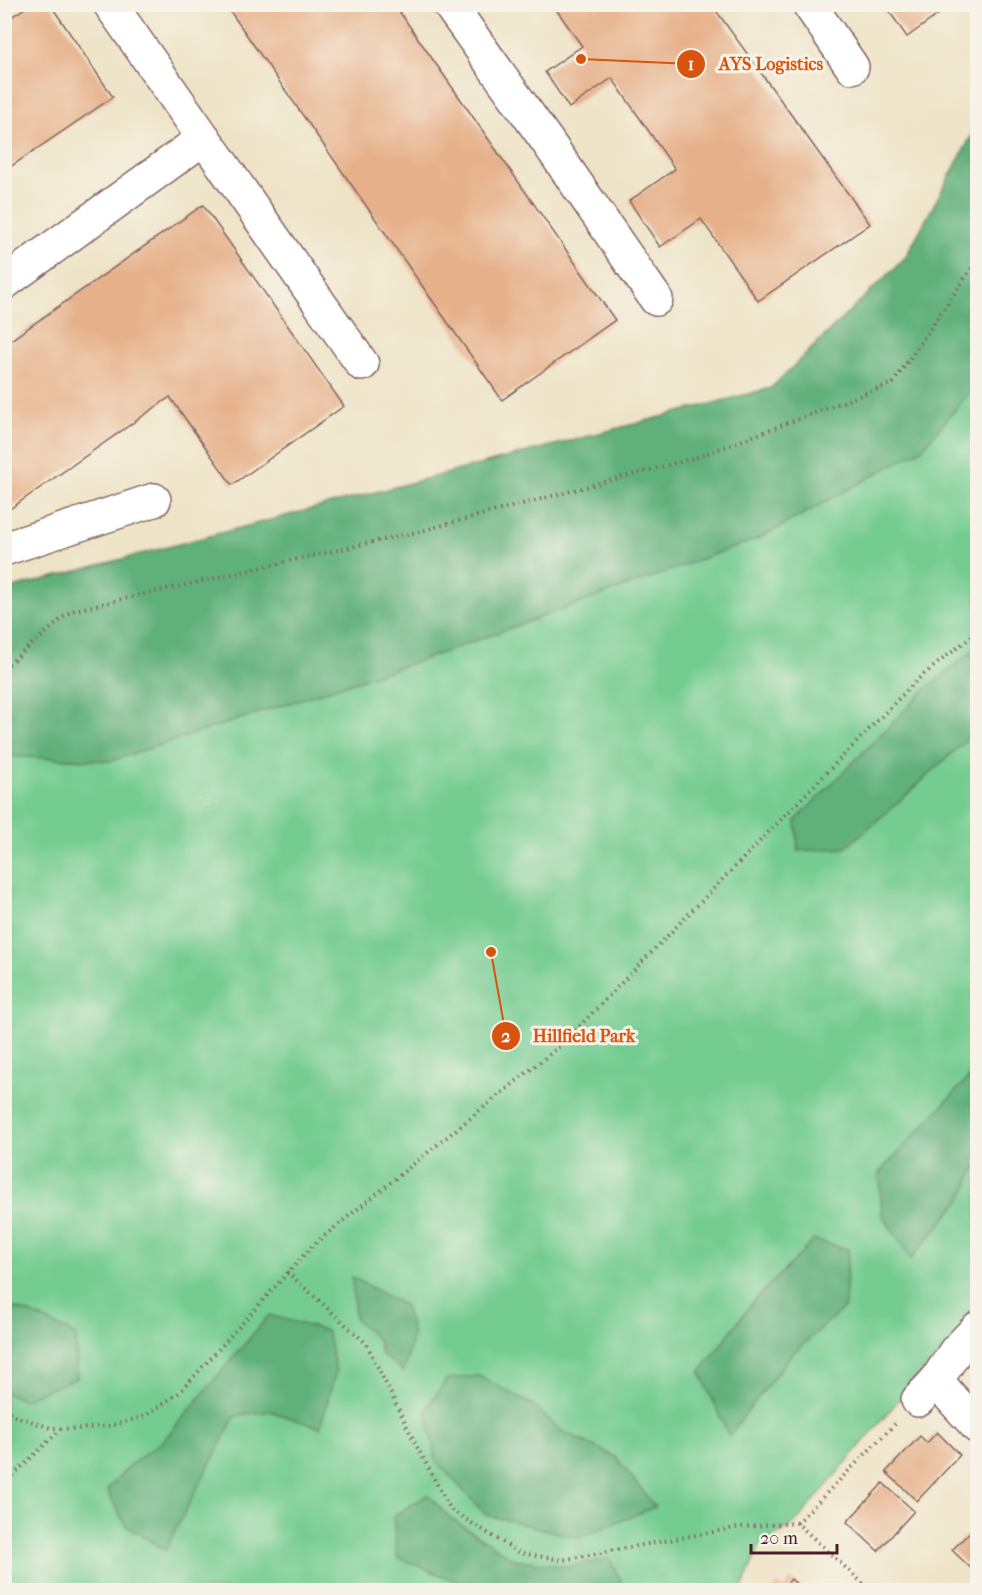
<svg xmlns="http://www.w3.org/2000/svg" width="982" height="1595" font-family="'IM FELL French Canon',serif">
<rect width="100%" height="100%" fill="#f7f3e8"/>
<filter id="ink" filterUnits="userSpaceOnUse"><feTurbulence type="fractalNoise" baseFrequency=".0167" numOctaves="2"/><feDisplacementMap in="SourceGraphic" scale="12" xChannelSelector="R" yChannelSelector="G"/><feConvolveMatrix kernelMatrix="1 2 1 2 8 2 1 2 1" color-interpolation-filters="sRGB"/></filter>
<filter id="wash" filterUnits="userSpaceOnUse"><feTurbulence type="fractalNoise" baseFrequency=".008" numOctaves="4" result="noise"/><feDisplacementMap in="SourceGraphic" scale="24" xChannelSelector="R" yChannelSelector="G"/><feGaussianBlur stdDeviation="1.35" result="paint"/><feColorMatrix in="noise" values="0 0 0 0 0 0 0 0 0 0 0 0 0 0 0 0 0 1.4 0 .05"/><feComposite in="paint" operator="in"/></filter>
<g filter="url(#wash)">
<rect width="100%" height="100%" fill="#eee3c6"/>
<!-- green -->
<polygon fill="#75cc91" stroke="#60765e" stroke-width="1.5" points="977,126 977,1314 923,1371 796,1522 759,1548 741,1590 5,1590 5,590 771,388 905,258"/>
<!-- forest -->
<g fill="#60b07b" stroke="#556853" stroke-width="1.5">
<polygon points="977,126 977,384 922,449 760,538 422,660 111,761 5,756 5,590 771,388 905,258"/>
<polygon points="977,647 977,719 964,742 910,792 845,848 798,851 796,820 927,688"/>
<polygon points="969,1077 977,1092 977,1164 962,1198 911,1259 882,1214 879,1173"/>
<polygon points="814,1240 848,1249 845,1307 789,1357 729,1436 700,1372 753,1302"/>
<polygon points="352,1277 405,1306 413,1334 404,1372 381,1354 378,1340 355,1319"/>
<polygon points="5,1305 33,1314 76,1335 77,1378 22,1400 5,1392"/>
<polygon points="269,1315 327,1331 336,1371 320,1428 270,1411 235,1416 165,1550 126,1526 107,1490 131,1464 163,1441"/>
<polygon points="479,1376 533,1405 562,1431 616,1457 655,1507 579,1538 486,1515 436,1461 426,1409 447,1379"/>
<polygon points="428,1495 450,1518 514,1559 569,1567 609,1558 621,1581 611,1590 477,1590 397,1557 393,1516"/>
</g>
<g id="blocks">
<!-- building -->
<g fill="#e6b18a">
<polygon points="31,4 50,4 113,97 4,171 4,22"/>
<polygon points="225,4 394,4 615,320 502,400"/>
<polygon points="884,4 953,4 907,37"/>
<polygon points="553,5 712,5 870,224 758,301 701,219 660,247 629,201 675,169 612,78 569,108 545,72 582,46"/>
<polygon points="203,205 344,406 232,485 170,397 4,513 4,345"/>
<polygon points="937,1432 960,1455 917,1501 886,1472 920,1436 927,1443"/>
<polygon points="883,1483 914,1511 878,1551 847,1522"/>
<polygon points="978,1524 978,1575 952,1550"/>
<polygon points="791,1579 803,1590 772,1590 778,1584 783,1588"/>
</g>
</g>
</g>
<g filter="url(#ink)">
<use href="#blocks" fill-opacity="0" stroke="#836461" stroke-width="1.5"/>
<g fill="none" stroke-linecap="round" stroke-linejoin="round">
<defs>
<g id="minor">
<polyline points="110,4 362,364"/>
<polyline points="449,4 547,141 656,299"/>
<polyline points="809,4 852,67"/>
<polyline points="4,283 204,138"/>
<polyline points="4,549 154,500"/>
<polyline points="936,1381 978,1427"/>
<polyline points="918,1400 936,1381 955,1352 978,1328"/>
</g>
</defs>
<!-- minor casing -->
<use href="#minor" stroke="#836461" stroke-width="36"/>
<!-- path -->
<g stroke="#836461" stroke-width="4" stroke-dasharray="1.5 4.5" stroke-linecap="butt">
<polyline points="4,668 71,611 421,531 698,457 893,383 978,259"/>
<polyline points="287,1272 366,1343 416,1445 451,1510 520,1553 562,1560 740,1527 797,1523 870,1590"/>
<polyline points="4,1409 15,1416 51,1428 76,1429 110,1426 145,1416 180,1392 313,1245 561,1045 917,680 978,631"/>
<polyline points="4,1484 61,1429"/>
<polyline points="797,1523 898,1421"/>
</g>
<!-- minor -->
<use href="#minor" stroke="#fff" stroke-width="33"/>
</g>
</g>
<!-- callouts -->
<path fill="none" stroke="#d8530f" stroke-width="2" d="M581 59L691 64M491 952L506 1036"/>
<g fill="#d8530f" stroke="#f7f3e8" stroke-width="2">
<circle cx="581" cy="59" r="6"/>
<circle cx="491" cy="952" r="6"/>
<circle cx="691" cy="64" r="15"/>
<circle cx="506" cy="1036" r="15"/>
</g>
<g font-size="18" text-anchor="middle" font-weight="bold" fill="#fff">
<text x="691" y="70">1</text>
<text x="506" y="1042">2</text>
</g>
<g font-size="18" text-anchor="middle" font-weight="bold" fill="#d8530f" stroke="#f7f3e8" stroke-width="6" stroke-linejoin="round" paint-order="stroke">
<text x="771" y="70">AYS Logistics</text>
<text x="584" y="1042">Hillfield Park</text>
</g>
<!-- margin -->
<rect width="982" height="1595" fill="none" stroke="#f7f3e8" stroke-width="24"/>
<!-- scale -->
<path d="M751 1544v9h86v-9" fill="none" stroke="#4a1f2b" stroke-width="3"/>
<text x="760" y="1544" font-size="18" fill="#4a1f2b" stroke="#f7f3e8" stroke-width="4.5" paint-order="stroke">20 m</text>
</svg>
